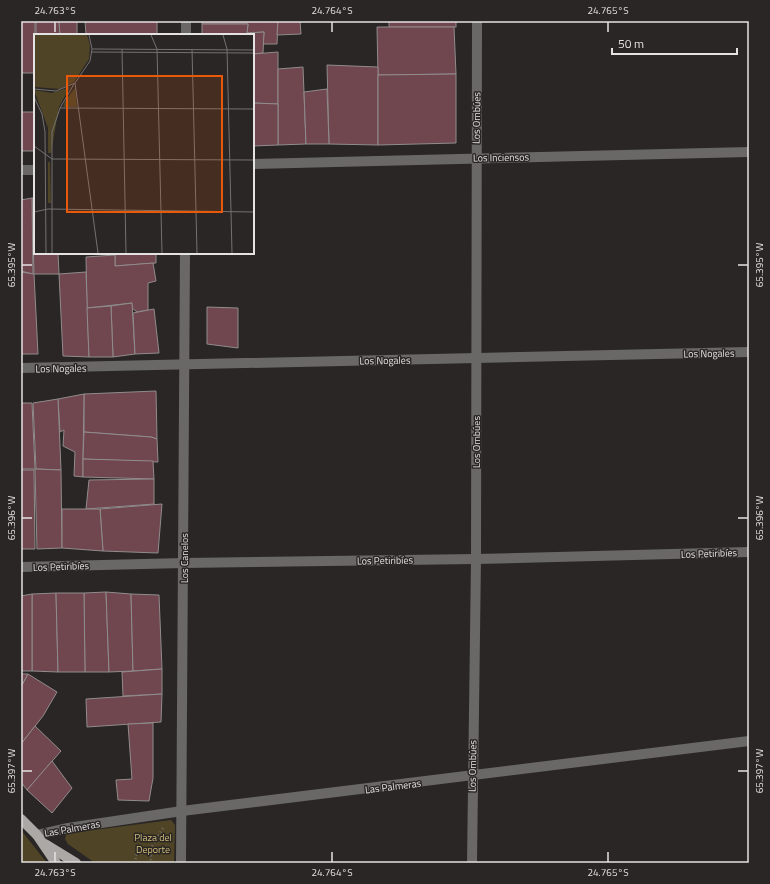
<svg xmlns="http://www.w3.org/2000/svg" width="770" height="884" font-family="'Titillium Web',sans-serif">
<rect width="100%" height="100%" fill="#292625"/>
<!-- green -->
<g fill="#4f4426">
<polygon points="171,820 175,825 174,863 95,863 68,844 65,839 66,835 71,833"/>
<polygon points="21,830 47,863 21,863"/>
</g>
<!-- building -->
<g fill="#70464f" stroke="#918c8d">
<rect x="21" y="21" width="14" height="52"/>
<polygon points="36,21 59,21 60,35 36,35"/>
<polygon points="59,21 77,21 77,35 60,35"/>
<polygon points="85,21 157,21 157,35 86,34"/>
<polygon points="202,21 278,21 277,44 263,44 264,32 247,33 248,24 202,24"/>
<polygon points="278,21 300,21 301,34 277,35"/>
<rect x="389" y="21" width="67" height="6"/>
<polygon points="202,24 248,24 247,33 264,32 263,53 253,54 253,35 202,35"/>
<polygon points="377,27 454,27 456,74 378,75"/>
<polygon points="278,52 278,104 253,103 253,54"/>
<polygon points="327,65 378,67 378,145 329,144"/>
<polygon points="303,67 306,144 278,145 278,69"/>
<polygon points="456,74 456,143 378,145 378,75"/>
<polygon points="327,89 329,144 306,144 304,92"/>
<polygon points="253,103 278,104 278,145 253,146"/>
<rect x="21" y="112" width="14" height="39"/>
<polygon points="32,198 35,198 35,253 58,253 59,274 34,274"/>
<polygon points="32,198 33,274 21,271 21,200"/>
<polygon points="115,253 156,253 156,263 115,266"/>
<polygon points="115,255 115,266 153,263 156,281 148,283 148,310 137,312 132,308 132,303 87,308 86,257"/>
<polygon points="21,272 34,274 38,354 21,354"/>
<polygon points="86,272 89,357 63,356 59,274"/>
<polygon points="132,303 135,354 113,357 111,306"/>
<polygon points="111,306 113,357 89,357 87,308"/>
<polygon points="207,307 238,308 238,348 207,344"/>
<polygon points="154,309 159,353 135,354 133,313"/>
<polygon points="156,391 157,439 151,437 84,432 84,394"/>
<polygon points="84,394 83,459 83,477 74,476 75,452 63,446 64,430 60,432 58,399"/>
<polygon points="58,399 61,470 36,469 33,403"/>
<polygon points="21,403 32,403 35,469 21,469"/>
<polygon points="84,432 151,437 157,439 158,462 83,459"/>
<polygon points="83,459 153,461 154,479 83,477"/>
<polygon points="35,469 61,470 62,548 37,549"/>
<polygon points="21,470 34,470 35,549 21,549"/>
<polygon points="154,479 154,504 86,509 89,480"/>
<polygon points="162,504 158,553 103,551 100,509"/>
<polygon points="62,509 100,509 103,551 62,548"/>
<polygon points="106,592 109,672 85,672 84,593"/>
<polygon points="106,592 131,594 133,671 109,672"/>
<polygon points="56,593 58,672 32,671 32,594"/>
<polygon points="56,593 84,593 85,672 58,672"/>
<polygon points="32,594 32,671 21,671 21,596"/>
<polygon points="131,594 159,595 162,669 133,671"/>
<polygon points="162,669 162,694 123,696 122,672"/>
<polygon points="21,674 28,674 21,687"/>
<polygon points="28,674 57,692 43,716 21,744 21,687"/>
<polygon points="162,694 161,722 87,727 86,699"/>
<polygon points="153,723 153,778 149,801 118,800 116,780 132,779 128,724"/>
<polygon points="35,726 61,751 27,790 21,782 21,744"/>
<polygon points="52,761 72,788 52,813 27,790"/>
</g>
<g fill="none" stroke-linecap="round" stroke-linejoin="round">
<!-- path -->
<g stroke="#726f6f" stroke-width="2.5" stroke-dasharray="1 3" stroke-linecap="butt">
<polyline points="148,853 163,828"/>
<polyline points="135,863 136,855 144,852 151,856 151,863"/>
</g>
<!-- street -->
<g stroke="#696866" stroke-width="10">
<polyline points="186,35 186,21"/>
<polyline points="253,164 749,152"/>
<polyline points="21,170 35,170"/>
<polyline points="21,368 749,352"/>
<polyline points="21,567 184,563 476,559 749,552"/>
<polyline points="37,835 68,828 182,811 749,741"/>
<polyline points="181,863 185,253"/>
<polyline points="472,863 476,559 477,21"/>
</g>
<!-- primary -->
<g stroke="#aba8a6" stroke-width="10">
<polyline points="21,819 37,835 56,863"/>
<polyline points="45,844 76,863"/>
</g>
</g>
<!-- ticks -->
<path fill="none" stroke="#e5e2e2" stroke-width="1.5" d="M55,22V32M332,22V32M608,22V32M22,265H32M738,265H748M22,518H32M738,518H748M22,771H32M738,771H748M55,852V862M332,852V862M608,852V862"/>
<g text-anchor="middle" stroke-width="3" stroke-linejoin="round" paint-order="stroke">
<!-- street labels -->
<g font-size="10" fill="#e5e2e2" stroke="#292625">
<text transform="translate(476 118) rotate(-89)" y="4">Los Ombúes</text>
<text transform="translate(501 157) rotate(-1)" y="4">Los Inciensos</text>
<text transform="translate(709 353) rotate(-1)" y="4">Los Nogales</text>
<text transform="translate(385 360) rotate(-1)" y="4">Los Nogales</text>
<text transform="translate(61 368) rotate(-1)" y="4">Los Nogales</text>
<text transform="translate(476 442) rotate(-90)" y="4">Los Ombúes</text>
<text transform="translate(709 553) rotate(-2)" y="4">Los Petiribíes</text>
<text transform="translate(184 558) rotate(-90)" y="4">Los Canelos</text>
<text transform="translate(385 560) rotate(-1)" y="4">Los Petiribíes</text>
<text transform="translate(61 566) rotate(-2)" y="4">Los Petiribíes</text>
<text transform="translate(472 766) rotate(-89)" y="4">Los Ombúes</text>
<text transform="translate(393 786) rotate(-7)" y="4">Las Palmeras</text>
<text transform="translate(72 828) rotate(-10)" y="4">Las Palmeras</text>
</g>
<!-- park labels -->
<g font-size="10" fill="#d3bd7a" stroke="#292625">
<text x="153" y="841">Plaza del<tspan x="153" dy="12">Deporte</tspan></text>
</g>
</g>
<!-- overview -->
<g transform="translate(34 34)">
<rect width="220" height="220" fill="#292625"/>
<path d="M0,1H53L56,11L55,25L40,48L26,55L0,53ZM36,53L25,73L17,119H14V94L0,56L18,59ZM41,54L43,73H29L31,67ZM14,128H16L17,169H14Z" fill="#4f4426"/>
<path fill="none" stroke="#747171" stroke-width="1" d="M117,1L123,15L128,219M189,1L193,15L198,219M58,15L220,16M88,15L92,219M158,15L163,219M58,18L220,19M41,49L64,219M0,55L22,57L41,49L56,27L58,15L55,1M0,63L8,80L11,98L12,219M26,74L220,75M0,112L18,125L220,126M0,178L14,175L220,178M18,219V98L26,74L40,50"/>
<path fill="#e8590c" fill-opacity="0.15" stroke="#e8590c" stroke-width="2" d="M33,42H188V178H33Z"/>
<rect width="220" height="220" fill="none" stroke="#e5e2e2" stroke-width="2"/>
</g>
<!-- border -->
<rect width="770" height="884" fill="none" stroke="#292625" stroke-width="44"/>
<!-- scale -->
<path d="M612 48v6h125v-6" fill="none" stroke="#e5e2e2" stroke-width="2"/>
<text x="618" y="48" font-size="12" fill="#e5e2e2" stroke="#292625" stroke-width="3" paint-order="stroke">50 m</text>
<rect x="22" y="22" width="726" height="840" fill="none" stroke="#e5e2e2" stroke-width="1.5"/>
<g font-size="10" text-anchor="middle" fill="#e5e2e2">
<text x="55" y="14">24.763°S</text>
<text x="332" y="14">24.764°S</text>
<text x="608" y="14">24.765°S</text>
<text transform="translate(759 265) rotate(-90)" y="4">65.395°W</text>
<text transform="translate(11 265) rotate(-90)" y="4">65.395°W</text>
<text transform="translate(759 518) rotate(-90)" y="4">65.396°W</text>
<text transform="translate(11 518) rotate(-90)" y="4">65.396°W</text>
<text transform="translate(759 771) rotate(-90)" y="4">65.397°W</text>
<text transform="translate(11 771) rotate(-90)" y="4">65.397°W</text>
<text x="55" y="876">24.763°S</text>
<text x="332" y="876">24.764°S</text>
<text x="608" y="876">24.765°S</text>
</g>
</svg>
